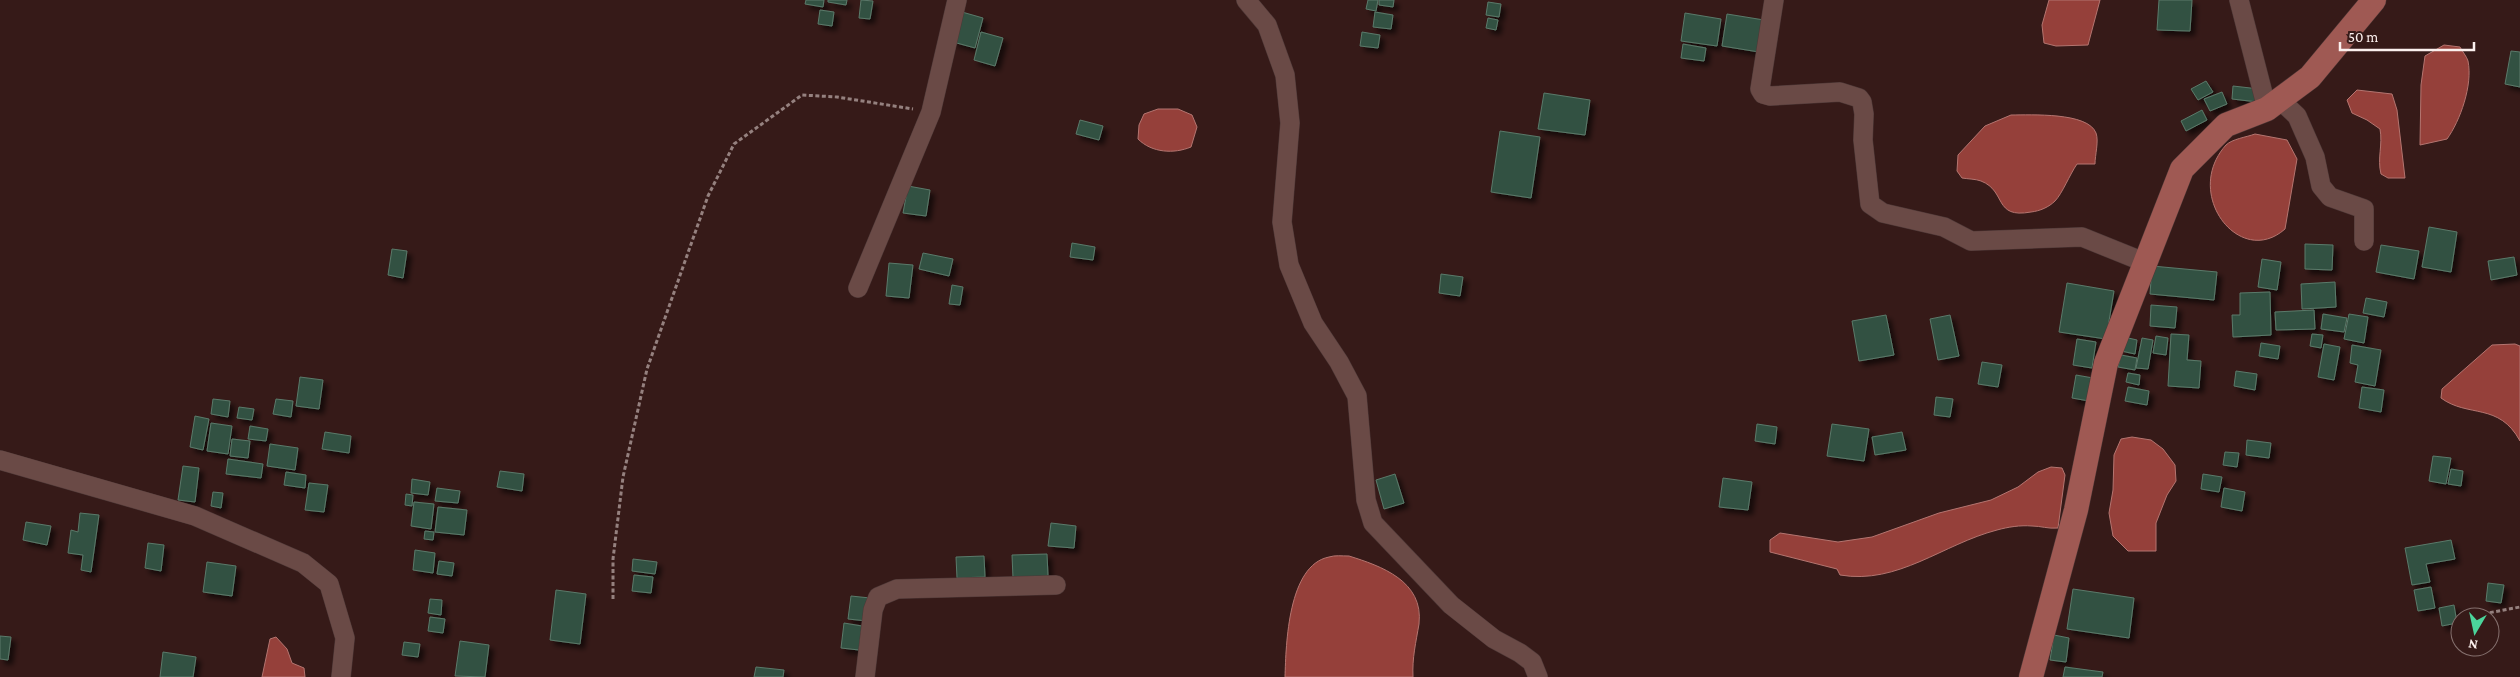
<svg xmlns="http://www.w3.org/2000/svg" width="2520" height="677" font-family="'Crimson Pro',serif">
<defs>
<filter id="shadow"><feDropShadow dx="4.5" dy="4.5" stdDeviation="2.5" flood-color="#0009"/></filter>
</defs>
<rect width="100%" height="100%" fill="#361a18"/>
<!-- water -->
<g fill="#95403a" stroke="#b47570">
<polygon points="2049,0 2100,0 2088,45 2056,46 2044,43 2042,25"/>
<path d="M2444,45L2460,47C2462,51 2467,57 2468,61C2473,85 2460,121 2447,139L2420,145L2421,85L2425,56Z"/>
<path d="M2357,90L2392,94L2397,110L2405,178H2388L2381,174C2377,158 2383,145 2380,129L2367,120L2352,113L2347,100Z"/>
<path d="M1158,109H1178L1192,115L1197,127L1191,147C1174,154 1152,153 1138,139L1139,125L1144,114Z"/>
<path d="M2011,115C2031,115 2088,112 2096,133C2099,141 2095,155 2095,164H2077C2070,174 2062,194 2055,201C2049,207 2040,211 2031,212C1993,219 2007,191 1981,181C1976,179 1968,179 1962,178L1957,171L1958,155L1985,126Z"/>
<path d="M2255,134L2287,140L2297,159L2285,229C2240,269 2182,194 2226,145C2232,139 2247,137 2255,134Z"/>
<path d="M2515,344L2520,346V441C2499,402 2468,418 2441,398L2442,389L2492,345Z"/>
<polygon points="2132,437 2151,440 2163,449 2175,465 2176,481 2167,495 2156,523 2156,551 2128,551 2113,536 2109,513 2113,490 2114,455 2121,439"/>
<path d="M2051,467L2062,468L2065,475L2058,528C2048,529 2041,526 2032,526C2020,525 2008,527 1997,530C1943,544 1898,585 1840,575L1837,569L1770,552V540L1780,533L1838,542L1872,537L1939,513L1991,500L2018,487L2038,472Z"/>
<path d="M1349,556C1381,566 1424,581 1419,624C1416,642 1412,658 1413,677H1285C1286,644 1288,565 1329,557C1335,555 1342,556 1349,556Z"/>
<polygon points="276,637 287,649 292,663 304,668 305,677 262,677 270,639"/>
</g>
<!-- building -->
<g fill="#335142" stroke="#5a7a6a" filter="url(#shadow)">
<polygon points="806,0 824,0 823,7 805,4"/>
<polygon points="828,0 847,0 846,5 828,2"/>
<polygon points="861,0 873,1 870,19 859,18"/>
<polygon points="1368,0 1378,0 1376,11 1366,9"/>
<polygon points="1379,0 1394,0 1393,7 1379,5"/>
<polygon points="2159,0 2192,0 2190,31 2157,30"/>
<polygon points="1488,2 1501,4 1499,17 1486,15"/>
<polygon points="820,10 834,12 832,26 818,24"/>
<polygon points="962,12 983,18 975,48 953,42"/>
<polygon points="1375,12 1393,15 1391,29 1373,27"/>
<polygon points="1685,13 1721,19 1717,46 1681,41"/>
<polygon points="1727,14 1764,20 1759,52 1722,46"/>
<polygon points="1488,18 1498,20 1496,30 1486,28"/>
<polygon points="981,32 1003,38 995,66 974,60"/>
<polygon points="1362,32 1380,35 1378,48 1360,46"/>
<polygon points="1683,44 1706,48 1704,61 1681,58"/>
<polygon points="2511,51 2520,52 2520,87 2505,84"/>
<polygon points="2206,81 2213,92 2198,100 2191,89"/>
<polygon points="2233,86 2259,89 2258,102 2232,99"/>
<polygon points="2222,92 2227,104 2210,111 2204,99"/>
<polygon points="1544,93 1590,100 1585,135 1538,129"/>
<polygon points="2202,110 2207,120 2186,131 2181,121"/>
<polygon points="1080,120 1103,126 1099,140 1076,134"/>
<polygon points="1500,131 1540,137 1531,198 1491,192"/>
<polygon points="908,186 930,190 926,216 903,213"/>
<polygon points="2429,227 2457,232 2451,272 2422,267"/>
<polygon points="1072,243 1095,247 1093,260 1070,257"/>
<polygon points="2305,244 2333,245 2332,270 2305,269"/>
<polygon points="2381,245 2419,251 2414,279 2376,272"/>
<polygon points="392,249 407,251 403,278 388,275"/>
<polygon points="923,253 953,259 949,276 919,269"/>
<polygon points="2514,257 2517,275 2491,280 2488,261"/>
<polygon points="2262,259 2281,262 2277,290 2258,287"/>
<polygon points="889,263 913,265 909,298 886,296"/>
<polygon points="2152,266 2217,272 2214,300 2150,294"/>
<polygon points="1441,274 1463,277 1460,296 1439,293"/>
<polygon points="2335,282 2336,307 2302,309 2301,284"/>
<polygon points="2067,283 2114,291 2106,339 2059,332"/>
<polygon points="952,285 963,287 960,305 949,304"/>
<polygon points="2270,292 2271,335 2233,337 2232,315 2240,315 2240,293"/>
<polygon points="2366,298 2387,302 2384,317 2363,313"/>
<polygon points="2151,305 2177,307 2175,328 2150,326"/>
<polygon points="2314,310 2315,329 2276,330 2275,312"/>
<polygon points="2323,314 2347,318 2344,332 2321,329"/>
<polygon points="2349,314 2368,317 2364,343 2344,339"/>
<polygon points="1886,315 1894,355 1859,361 1852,321"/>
<polygon points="1950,315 1959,356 1938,360 1930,319"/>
<polygon points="2171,334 2189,335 2187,360 2201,361 2199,388 2168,386"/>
<polygon points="2312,334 2323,335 2321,348 2310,346"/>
<polygon points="2156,336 2168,338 2166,355 2153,353"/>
<polygon points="2124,337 2137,340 2135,354 2121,351"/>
<polygon points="2142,338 2153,340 2148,369 2136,368"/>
<polygon points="2077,339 2096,342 2092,368 2073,365"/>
<polygon points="2261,343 2280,346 2278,359 2259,356"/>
<polygon points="2324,344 2340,347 2334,380 2318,377"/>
<polygon points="2352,345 2381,350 2375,386 2355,382 2358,365 2350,363"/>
<polygon points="2121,355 2137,358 2135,370 2118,367"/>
<polygon points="1982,362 2002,365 1998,387 1978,384"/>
<polygon points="2236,371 2257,374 2255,390 2234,386"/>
<polygon points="2128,373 2140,375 2139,385 2126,382"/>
<polygon points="2076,375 2093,378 2089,401 2072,398"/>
<polygon points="300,377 323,380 319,409 296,406"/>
<polygon points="2128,387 2149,391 2147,405 2125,401"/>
<polygon points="2362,387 2384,390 2381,412 2359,408"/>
<polygon points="1936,397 1953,399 1950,417 1934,415"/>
<polygon points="213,399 230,401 228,417 211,414"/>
<polygon points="276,399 293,401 291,417 273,414"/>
<polygon points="239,407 254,409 252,420 237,418"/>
<polygon points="195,416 209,419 203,450 190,447"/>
<polygon points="211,423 232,426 228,454 207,451"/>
<polygon points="1757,424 1777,427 1775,444 1755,441"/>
<polygon points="1832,424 1869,429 1864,461 1827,456"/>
<polygon points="250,426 268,429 266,441 248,439"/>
<polygon points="325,432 351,436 349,453 322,449"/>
<polygon points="1902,432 1906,450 1875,455 1872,437"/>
<polygon points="232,439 250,441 248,458 230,456"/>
<polygon points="2247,440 2271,443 2269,458 2246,455"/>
<polygon points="270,444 298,448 295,470 267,466"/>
<polygon points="2225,452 2239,453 2237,467 2223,465"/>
<polygon points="2433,456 2451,458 2446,484 2429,481"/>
<polygon points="228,459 263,464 261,478 226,474"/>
<polygon points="183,466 199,468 195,502 178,500"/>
<polygon points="2451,469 2463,471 2461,486 2448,484"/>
<polygon points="500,471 524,474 522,491 497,487"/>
<polygon points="286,472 306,475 305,488 284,485"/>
<polygon points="1395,474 1404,503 1384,509 1376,480"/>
<polygon points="2203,474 2222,477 2219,492 2201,489"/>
<polygon points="1723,478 1752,482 1748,510 1719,507"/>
<polygon points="412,479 430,482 428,495 411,493"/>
<polygon points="309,483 328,485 324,512 305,510"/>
<polygon points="437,488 460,491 458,503 435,501"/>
<polygon points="2224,488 2245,492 2242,511 2221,507"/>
<polygon points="213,492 223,493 221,508 211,506"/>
<polygon points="406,494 413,495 412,506 405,505"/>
<polygon points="414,502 434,504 431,529 411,526"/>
<polygon points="438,507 467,510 464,535 435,532"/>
<polygon points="80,513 99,515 91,572 81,570 83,555 68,553 71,530 78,532"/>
<polygon points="26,522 51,526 47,545 23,540"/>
<polygon points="1051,523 1076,526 1074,548 1048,546"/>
<polygon points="425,531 434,532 433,540 424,539"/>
<polygon points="2451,540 2455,559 2426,564 2430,582 2412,585 2405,548"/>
<polygon points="148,543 164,545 161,571 145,568"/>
<polygon points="415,550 435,553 433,573 413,570"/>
<polygon points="1047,554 1048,576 1013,578 1012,555"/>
<polygon points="984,556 985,577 957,578 956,557"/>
<polygon points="633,559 657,562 655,574 632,571"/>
<polygon points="439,561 454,563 452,576 437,574"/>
<polygon points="207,562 236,566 232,596 203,592"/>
<polygon points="634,575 653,577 651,593 632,591"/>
<polygon points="2488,583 2504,585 2501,603 2486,601"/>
<polygon points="2431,587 2435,608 2418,611 2414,590"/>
<polygon points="2073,589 2134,598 2129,638 2067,629"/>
<polygon points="556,590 586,594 580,644 550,640"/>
<polygon points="851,596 870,598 867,621 848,619"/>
<polygon points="430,599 442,600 441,615 428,613"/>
<polygon points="2454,605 2457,623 2442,626 2439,608"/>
<polygon points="430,617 445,619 443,633 428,631"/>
<polygon points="844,623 862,626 859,650 841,648"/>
<polygon points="2054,635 2069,638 2066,662 2050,660"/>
<polygon points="0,636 11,637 8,660 0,659"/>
<polygon points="460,641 489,645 485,677 455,676"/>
<polygon points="404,642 420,644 418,657 402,655"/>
<polygon points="163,652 196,657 193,677 160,677"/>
<polygon points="756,667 784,670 783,677 754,677"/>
<polygon points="2065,667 2103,672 2102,677 2063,677"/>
</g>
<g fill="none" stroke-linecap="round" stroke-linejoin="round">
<defs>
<g id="minor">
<polyline points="1246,0 1267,25 1285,75 1290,123 1282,222 1289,265 1313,323 1339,362 1357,396 1366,500 1373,523 1451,605 1494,639 1520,653 1532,662 1538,677"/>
<polyline points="1774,0 1760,89 1763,94 1770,96 1840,92 1859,98 1862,102 1864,114 1863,140 1870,204 1883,213 1944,227 1971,241 2082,237 2144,262"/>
<polyline points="2239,0 2267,109"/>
<polyline points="2279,99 2297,116 2315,157 2321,186 2330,197 2364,209 2364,241"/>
<polyline points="858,288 931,112 957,0"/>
<polyline points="0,460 195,516 303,563 329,584 345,638 341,677"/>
<polyline points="865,677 873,610 878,597 897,589 1056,585"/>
</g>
<polyline id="major" points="2031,677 2076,510 2106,363 2182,169 2226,125 2267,109 2310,77 2374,0"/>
</defs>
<!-- minor casing -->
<use href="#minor" stroke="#4d3837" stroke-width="20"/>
<!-- major casing -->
<use href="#major" stroke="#4d3837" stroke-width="25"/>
<!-- path -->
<g stroke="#95817f" stroke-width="3" stroke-dasharray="4 2.5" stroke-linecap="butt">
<polyline points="613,599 613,559 623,477 647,369 708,196 734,144 802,95 837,97 913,109"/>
<polyline points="2477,615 2520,607"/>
</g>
<!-- minor -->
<use href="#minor" stroke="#6a4a46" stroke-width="19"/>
<!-- major -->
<use href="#major" stroke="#9f5953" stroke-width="24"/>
</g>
<!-- north arrow -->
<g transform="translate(2475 632) rotate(189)"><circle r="24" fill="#361a18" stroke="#85706e"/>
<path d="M0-4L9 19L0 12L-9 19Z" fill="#4bd49b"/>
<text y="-8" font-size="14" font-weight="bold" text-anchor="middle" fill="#fcf0ee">N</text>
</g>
<!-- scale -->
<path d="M2340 42v8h134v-8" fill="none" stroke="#fcf0ee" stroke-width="2.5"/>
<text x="2348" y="42" font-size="15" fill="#fcf0ee" stroke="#361a18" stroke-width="4" paint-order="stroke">50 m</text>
</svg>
